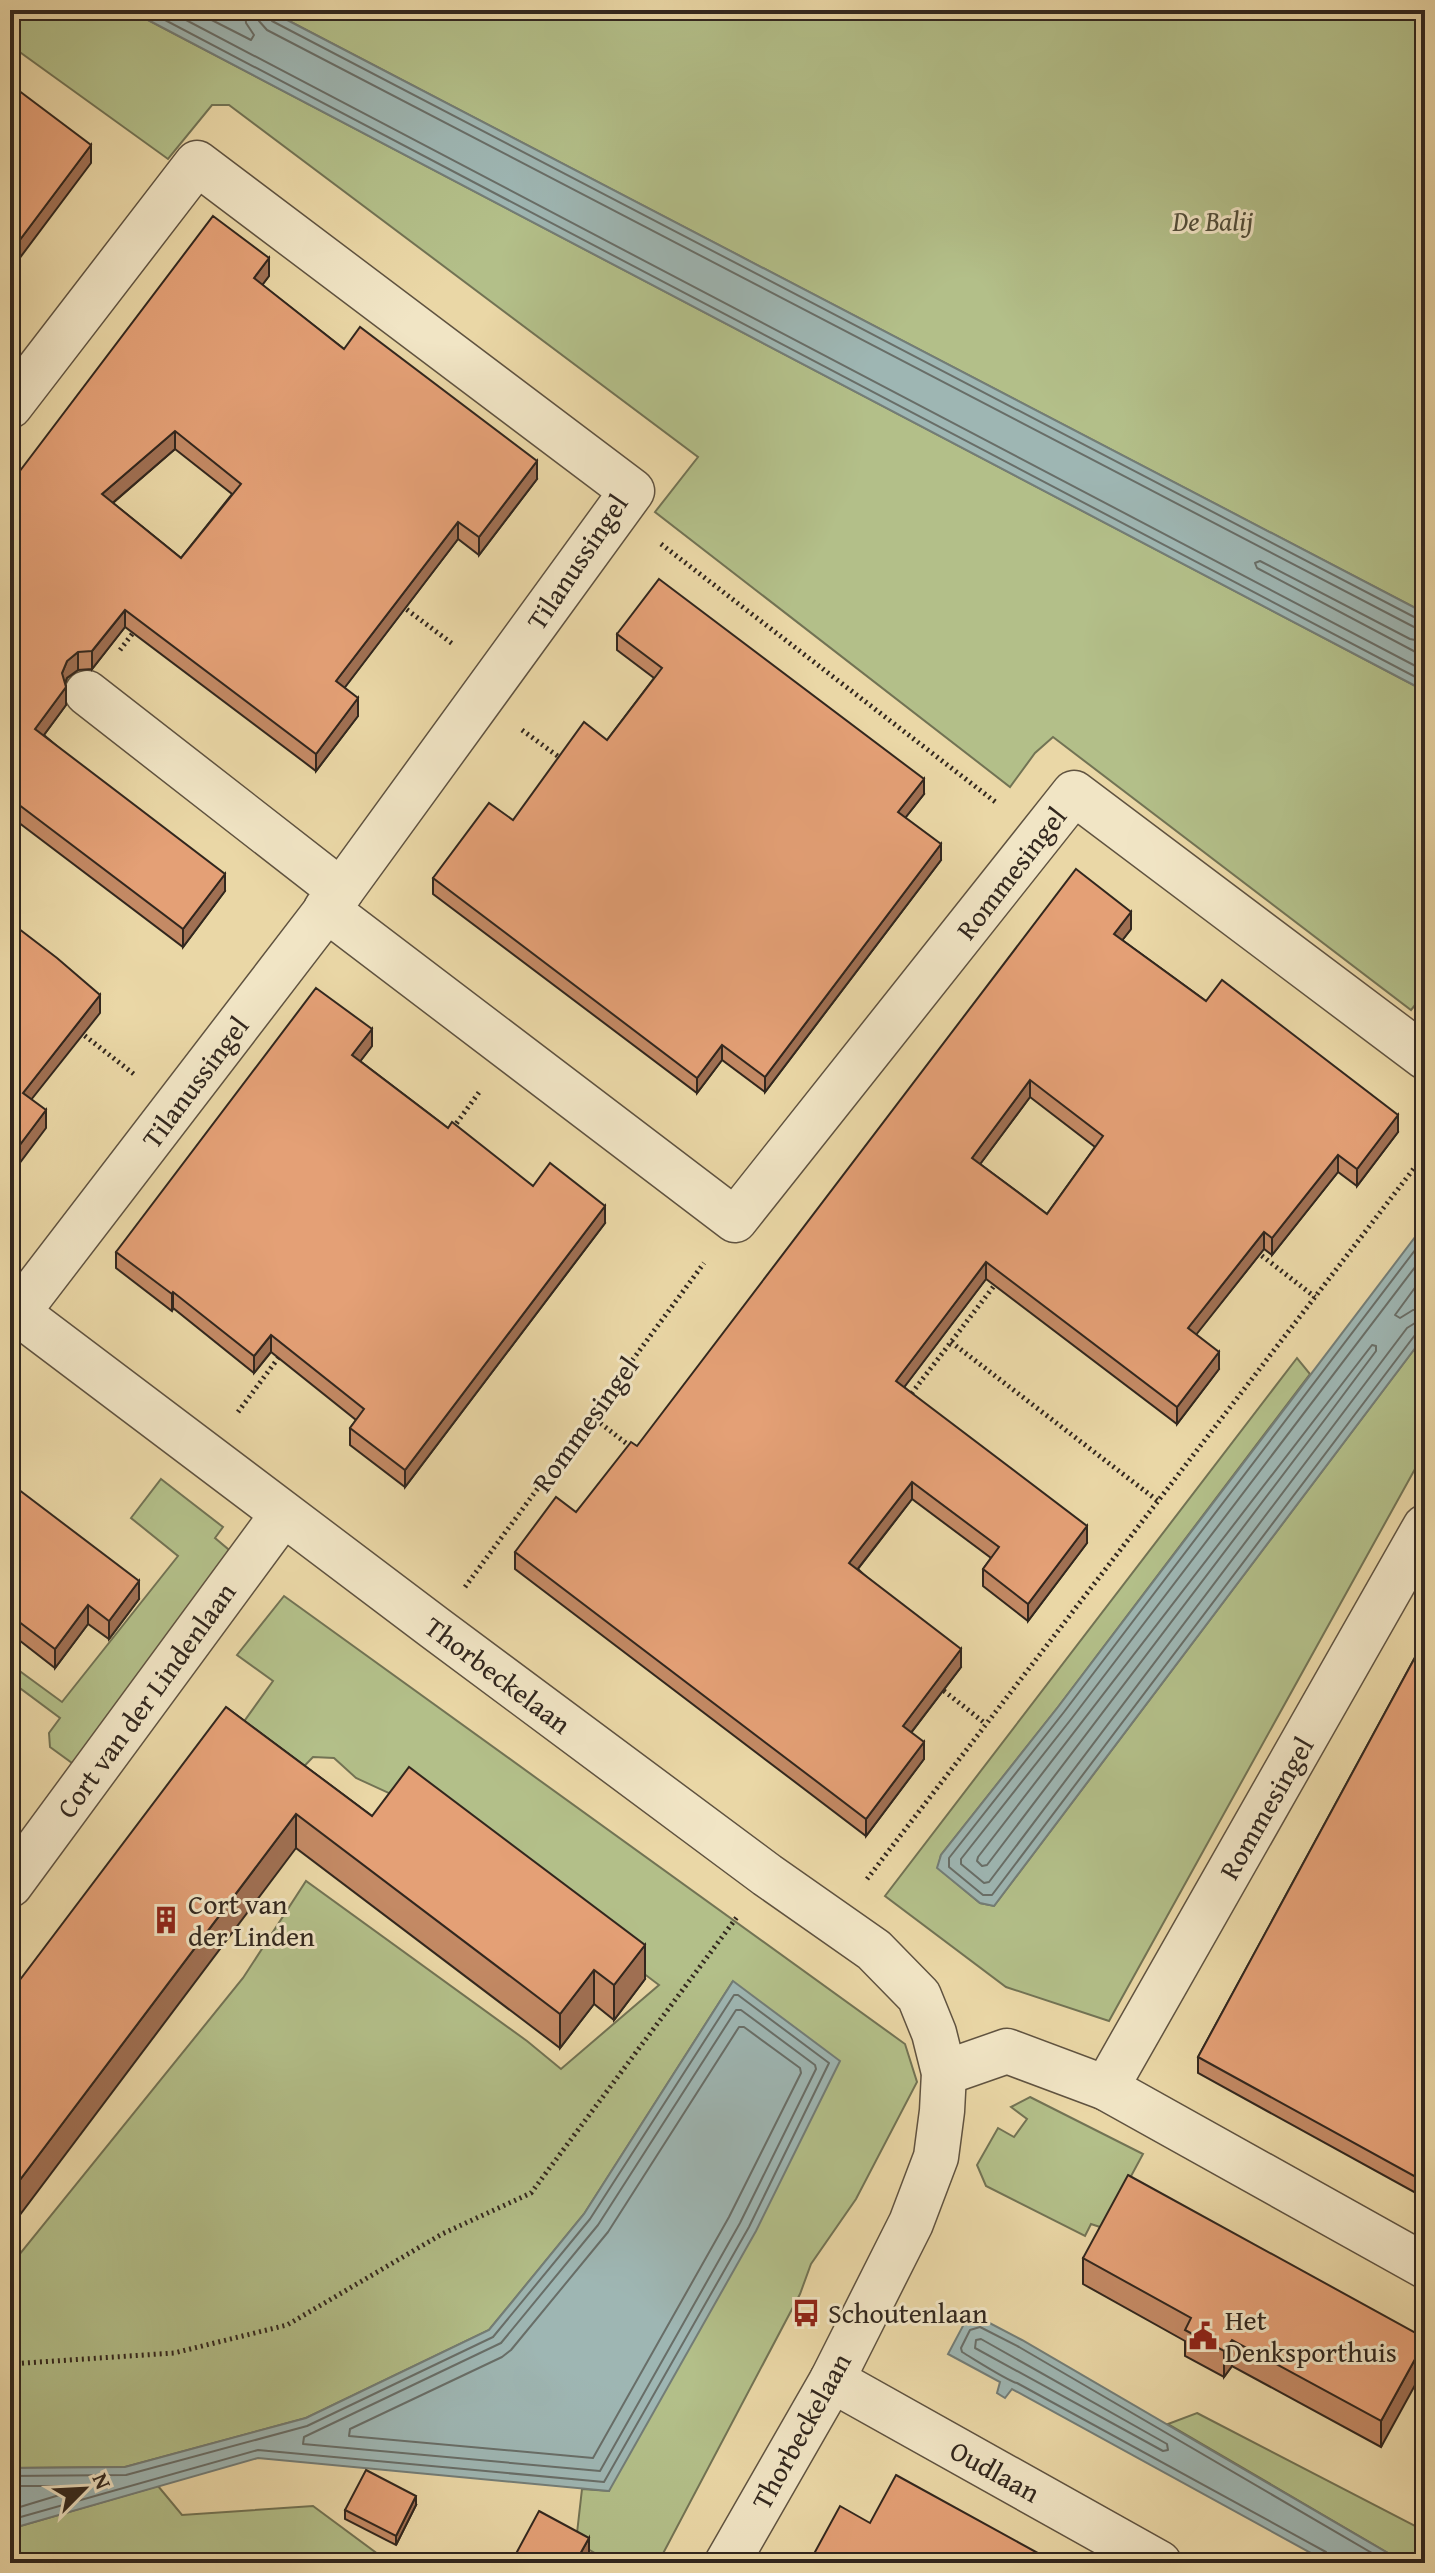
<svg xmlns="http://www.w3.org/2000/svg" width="1435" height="2573" font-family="'Gentium Book Plus',serif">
<rect width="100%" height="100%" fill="#ead7a6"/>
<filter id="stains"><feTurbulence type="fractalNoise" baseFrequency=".0025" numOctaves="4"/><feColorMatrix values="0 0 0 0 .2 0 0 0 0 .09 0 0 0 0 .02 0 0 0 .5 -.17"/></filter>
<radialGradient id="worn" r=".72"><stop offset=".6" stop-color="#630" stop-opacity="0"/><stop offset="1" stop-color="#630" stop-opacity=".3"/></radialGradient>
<!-- green -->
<g fill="#b3bf89" stroke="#727354" stroke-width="2">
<polygon points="10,10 129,10 1425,691 1425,993 1411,1010 1053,737 1035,753 1010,787 655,512 698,457 229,105 212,105 168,159 10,45"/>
<polygon points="268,10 1425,10 1425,613"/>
<polygon points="1425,1335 1425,1451 1109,2021 1006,1987 885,1896 1297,1358 1310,1374 1058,1707 941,1855 938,1868 980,1903 994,1906"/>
<polygon points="161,1479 223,1527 215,1538 241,1560 79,1768 50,1747 49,1733 60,1718 21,1689 10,1703 10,1664 62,1702 178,1556 131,1518"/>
<polygon points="284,1596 905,2044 917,2082 856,2199 811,2264 800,2294 658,2563 612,2563 576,2542 582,2489 609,2491 733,1981 584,2214 489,2330 306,2418 125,2467 10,2468 10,2266 243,1978 306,1881 527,2041 561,2069 659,1985 426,1810 356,1778 334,1758 313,1757 289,1782 230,1741 273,1681 237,1655"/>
<polygon points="1030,2097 1143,2154 1103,2228 1091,2224 1085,2236 986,2186 977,2165 998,2128 1014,2137 1027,2119 1011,2107"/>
<polygon points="1197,2413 1425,2531 1425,2563 1405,2563 1168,2424"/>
<polygon points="158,2486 182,2515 313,2506 390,2563 10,2563 10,2529"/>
</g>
<!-- water -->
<g fill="#9eb6b3" stroke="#737d77" stroke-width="2">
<polygon points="129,10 268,10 1425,613 1425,691"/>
<polygon points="1425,1224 1425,1335 994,1906 980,1903 937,1868 941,1855 1058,1707"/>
<polygon points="733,1981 840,2061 756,2231 609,2491 258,2458 10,2529 10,2468 125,2467 306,2418 489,2330 584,2214"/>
<polygon points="980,2318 1022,2340 1405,2563 1329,2563 1012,2389 1005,2398 997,2393 1000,2382 948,2354 965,2322"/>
</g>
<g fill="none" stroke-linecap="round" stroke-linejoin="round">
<!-- shore -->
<g stroke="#686e68" stroke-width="2">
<polyline points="146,10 1425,682"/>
<polyline points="167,10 1425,671"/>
<polyline points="192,10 251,40 254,35 246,23 245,10"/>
<polyline points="257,10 259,21 267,30 1414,627 1425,630"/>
<polyline points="267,10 268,16 272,21 1418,619 1425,619"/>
<polyline points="1425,642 1410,639 1260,561 1255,563 1257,568 1425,657"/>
<polyline points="1425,1237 1064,1712 949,1858 949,1867 983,1895 992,1895 1415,1335 1425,1331"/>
<polyline points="1425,1254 1072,1718 961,1859 961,1864 984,1883 989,1882 1407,1328 1415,1323 1425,1321"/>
<polyline points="1425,1274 1395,1315 1400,1318 1413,1310 1425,1309"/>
<polygon points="1372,1345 1376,1346 1376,1351 1326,1418 987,1865 982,1866 977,1861 978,1857"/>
<polygon points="736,2010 741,2010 815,2065 816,2069 740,2223 600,2471 303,2444 304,2437 501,2343 598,2225"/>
<polygon points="739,2027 744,2027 800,2068 801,2073 729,2217 593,2458 349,2436 350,2429 502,2357 511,2350 608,2232"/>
<polygon points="981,2339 1167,2444 1168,2450 1163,2451 975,2348 976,2340"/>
<polyline points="10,2476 126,2475 307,2426 493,2337 590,2219 734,1995 738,1995 829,2063 749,2227 604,2482 258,2450 10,2520"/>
<polyline points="10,2486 64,2486 68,2490 66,2493 10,2510"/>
<path d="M1331,2563L1326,2552L1017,2383C1008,2381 974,2359 962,2352L961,2348L970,2330L980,2327L1019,2347L1389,2563"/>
</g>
<defs>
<g id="minor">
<polyline points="10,406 197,163 632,491 341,891 18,1312"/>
<polyline points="87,693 341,891"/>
<polyline points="326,909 735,1220 1074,793 1425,1057"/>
<polyline points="10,1307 435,1628 767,1875 874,1950 919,1996 934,2033 944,2073 942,2111 936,2157 911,2223 832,2380 727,2563"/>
<polyline points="10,1885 283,1514"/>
<polyline points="944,2073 1007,2051 1106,2088 1425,2266"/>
<polyline points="1106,2088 1425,1527"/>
<polyline points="832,2380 1159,2563"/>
</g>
</defs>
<!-- minor casing -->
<use href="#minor" stroke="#605340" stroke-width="47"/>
<!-- path -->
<g stroke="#32271e" stroke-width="5" stroke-dasharray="2 4" stroke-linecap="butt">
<polyline points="661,544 998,804"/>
<polyline points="402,606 454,645"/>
<polyline points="120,650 136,629"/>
<polyline points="522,730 563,760"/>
<polyline points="80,1032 135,1075"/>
<polyline points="453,1128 480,1091"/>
<polyline points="1257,1252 1315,1297"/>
<polyline points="951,1342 1158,1501"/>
<polyline points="908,1398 997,1282"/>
<polyline points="238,1412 282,1353"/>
<polyline points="591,1416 631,1447"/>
<polyline points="465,1587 704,1263"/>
<polyline points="939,1687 986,1724"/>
<polyline points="867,1879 1425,1154"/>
<polyline points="10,2364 174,2353 287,2325 442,2234 531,2193 737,1917"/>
</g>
<!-- minor -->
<use href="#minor" stroke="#f1e5c5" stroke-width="44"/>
</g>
<!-- wall -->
<g fill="#c48a65" stroke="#32271e" stroke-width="2" fill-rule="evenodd">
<path d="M269,276L262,285L344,349L537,479L479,555L458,539L344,688L358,716L316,771L125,627L92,669L78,670L67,678L65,684L66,705L44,735L225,891L183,947L10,816V484ZM175,449L232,494L181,558L113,503Z"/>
<polygon points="617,634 924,794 905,818 941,860 765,1092 722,1060 697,1093 433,894 433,878 513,820 607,740 654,678 617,650"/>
<path d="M1131,929L1122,940L1206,1001L1398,1132L1357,1186L1338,1172L1272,1255L1264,1249L1196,1334L1219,1369L1177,1424L986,1279L904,1387L1087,1543L1028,1621L983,1586V1569L991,1558L912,1499L858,1569L961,1667L911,1733L924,1759L866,1836L515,1569V1552L576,1512ZM1030,1097L1095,1147L1047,1214L980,1164Z"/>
<polygon points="372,1046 360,1061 448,1128 533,1186 605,1223 405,1487 350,1445 350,1428 356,1420 271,1352 254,1373 173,1308 172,1311 116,1268 116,1252"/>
<polygon points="10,1483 139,1599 109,1639 88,1624 55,1668 10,1633"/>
<polygon points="1425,1639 1425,2198 1198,2073 1198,2057"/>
<polygon points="226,1707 372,1816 645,1979 614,2020 594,2004 560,2048 296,1848"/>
<polygon points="1083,2258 1425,2338 1381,2447 1232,2366 1224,2377 1185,2356 1185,2341 1083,2284"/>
<polygon points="416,2505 396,2545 345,2519 345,2510"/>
</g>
<!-- shaded-wall -->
<g fill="#a07053" stroke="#32271e" stroke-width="2">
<polygon points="91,145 91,163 10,271 10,253"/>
<polygon points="269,258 269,276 254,296 254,278"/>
<polygon points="175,431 175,449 102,512 102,494"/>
<polygon points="537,461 537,479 479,555 479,537"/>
<polygon points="458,522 458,539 336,699 336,681"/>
<polygon points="125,610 125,627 92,669 92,651"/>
<polygon points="78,652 78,670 67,678 62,690 62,673 67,661"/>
<polygon points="66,687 66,705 35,747 35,729"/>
<polygon points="358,698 358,716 316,771 316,754"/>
<polygon points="924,779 924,794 898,827 898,812"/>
<polygon points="941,844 941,860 765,1092 765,1077"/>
<polygon points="225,874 225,891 183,947 183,929"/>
<polygon points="1131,912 1131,929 1114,951 1114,934"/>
<polygon points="100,995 100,1013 23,1110 23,1093"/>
<polygon points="372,1029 372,1046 352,1072 352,1055"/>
<polygon points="722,1045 722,1060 697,1093 697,1078"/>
<polygon points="1030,1080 1030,1097 972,1175 972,1158"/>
<polygon points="46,1110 46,1128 10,1176 10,1158"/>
<polygon points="1398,1115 1398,1132 1357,1186 1357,1169"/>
<polygon points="1338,1155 1338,1172 1272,1255 1272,1238"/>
<polygon points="605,1206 605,1223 405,1487 405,1470"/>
<polygon points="1264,1232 1264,1249 1188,1345 1188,1328"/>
<polygon points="986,1262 986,1279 896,1398 896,1381"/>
<polygon points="173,1292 173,1308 172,1311 172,1294"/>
<polygon points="271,1335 271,1352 254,1373 254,1356"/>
<polygon points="1219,1352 1219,1369 1177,1424 1177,1407"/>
<polygon points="912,1482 912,1499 849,1580 849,1563"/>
<polygon points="1087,1526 1087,1543 1028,1621 1028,1604"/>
<polygon points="139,1581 139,1599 109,1639 109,1621"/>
<polygon points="88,1605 88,1624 55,1668 55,1649"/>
<polygon points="961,1649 961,1667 903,1743 903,1726"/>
<polygon points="924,1742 924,1759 866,1836 866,1819"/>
<polygon points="296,1814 296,1848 10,2228 10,2193"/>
<polygon points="645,1945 645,1979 614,2020 614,1985"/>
<polygon points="594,1970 594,2004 560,2048 560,2014"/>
<polygon points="1232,2340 1232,2366 1224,2377 1224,2351"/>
<polygon points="1425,2341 1425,2367 1381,2447 1381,2421"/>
<polygon points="416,2496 416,2505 396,2545 396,2536"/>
<polygon points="589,2538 589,2557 585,2563 575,2563"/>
</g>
<!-- building -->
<g fill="#e4a076" stroke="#32271e" stroke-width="2" fill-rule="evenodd">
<polygon points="10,84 91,145 10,253"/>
<path d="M213,216L269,258L254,278L344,349L360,327L537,461L479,537L458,522L336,681L358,698L316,754L125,610L92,651L78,652L67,661L62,673L66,687L35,729L225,874L183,929L10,798V484ZM175,431L241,484L181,558L102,494Z"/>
<polygon points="659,579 924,779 898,812 941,844 765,1077 722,1045 697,1078 433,878 489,803 513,820 584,722 607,740 662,668 617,634"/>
<path d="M1076,869L1131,912L1114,934L1206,1001L1222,980L1398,1115L1357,1169L1338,1155L1272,1238L1264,1232L1188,1328L1219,1352L1177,1407L986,1262L946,1315L896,1381L1087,1526L1028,1604L983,1569L999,1547L912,1482L849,1563L961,1649L903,1726L924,1742L866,1819L515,1552L556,1497L576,1512L631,1442L637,1446ZM1030,1080L1103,1136L1047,1214L972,1158Z"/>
<polygon points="10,922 57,958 100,995 23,1093 46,1110 10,1158"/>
<polygon points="316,988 372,1029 352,1055 448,1128 452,1122 533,1186 550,1163 605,1206 405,1470 350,1428 364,1409 271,1335 254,1356 173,1292 172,1294 116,1252"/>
<polygon points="10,1483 139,1581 109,1621 88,1605 55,1649 10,1615"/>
<polygon points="1425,1639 1425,2182 1198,2057"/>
<polygon points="226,1707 372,1816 409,1767 645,1945 614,1985 594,1970 560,2014 296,1814 10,2193 10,1993"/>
<polygon points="1128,2175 1425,2338 1425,2341 1381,2421 1232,2340 1224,2351 1185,2330 1191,2318 1083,2258"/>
<polygon points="366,2470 416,2496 396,2536 345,2510"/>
<polygon points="896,2475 1056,2563 809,2563 840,2506 870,2523"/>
<polygon points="539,2511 589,2538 575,2563 511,2563"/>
</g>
<!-- icons -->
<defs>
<symbol id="building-bare" viewBox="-9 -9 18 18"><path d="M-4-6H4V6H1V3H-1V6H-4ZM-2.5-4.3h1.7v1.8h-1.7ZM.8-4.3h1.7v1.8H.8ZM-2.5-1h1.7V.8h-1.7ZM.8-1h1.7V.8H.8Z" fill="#8f2418" stroke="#f1e5c5" stroke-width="2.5" paint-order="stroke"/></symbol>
<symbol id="bus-bare" viewBox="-9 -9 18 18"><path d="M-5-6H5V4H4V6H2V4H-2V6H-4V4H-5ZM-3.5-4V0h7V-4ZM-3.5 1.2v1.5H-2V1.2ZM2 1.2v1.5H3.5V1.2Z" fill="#8f2418" stroke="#f1e5c5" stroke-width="2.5" paint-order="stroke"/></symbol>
<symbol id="civic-bare" viewBox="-9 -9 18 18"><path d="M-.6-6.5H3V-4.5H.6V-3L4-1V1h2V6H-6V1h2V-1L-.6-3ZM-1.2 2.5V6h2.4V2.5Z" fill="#8f2418" stroke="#f1e5c5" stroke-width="2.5" paint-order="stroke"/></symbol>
</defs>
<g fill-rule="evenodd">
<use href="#building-bare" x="146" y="1900" width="40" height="40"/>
<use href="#bus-bare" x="786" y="2293" width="40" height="40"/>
<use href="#civic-bare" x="1183" y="2316" width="40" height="40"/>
</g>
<g text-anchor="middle" stroke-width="6" stroke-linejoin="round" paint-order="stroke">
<!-- park labels -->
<g font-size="28" font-style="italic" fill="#524d39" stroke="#f1e5c5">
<text x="1213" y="231">De Balij</text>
</g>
<!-- street labels -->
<g font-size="28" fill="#32271e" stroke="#f1e5c5">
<text transform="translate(577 562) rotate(-56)" y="10">Tilanussingel</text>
<text transform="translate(1011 873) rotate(-52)" y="10">Rommesingel</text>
<text transform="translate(195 1082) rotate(-53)" y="10">Tilanussingel</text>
<text transform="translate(585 1424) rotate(-54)" y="10">Rommesingel</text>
<text transform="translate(498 1675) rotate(37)" y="10">Thorbeckelaan</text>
<text transform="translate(146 1700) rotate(-54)" y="10">Cort van der Lindenlaan</text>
<text transform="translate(1266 1808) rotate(-60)" y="10">Rommesingel</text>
<text transform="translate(801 2431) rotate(-61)" y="10">Thorbeckelaan</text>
<text transform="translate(995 2471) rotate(29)" y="10">Oudlaan</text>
</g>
<!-- poi labels -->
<g font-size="28" fill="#32271e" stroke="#f1e5c5" text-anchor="start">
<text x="188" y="1914">Cort van<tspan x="188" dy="32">der Linden</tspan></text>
<text x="828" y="2323">Schoutenlaan</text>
<text x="1225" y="2330">Het<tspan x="1225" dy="32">Denksporthuis</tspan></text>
</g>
</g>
<!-- margin -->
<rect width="1435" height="2573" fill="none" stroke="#ead7a6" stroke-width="40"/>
<rect x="12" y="12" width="1411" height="2549" fill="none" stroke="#32271e" stroke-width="4"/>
<rect x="20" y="20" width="1395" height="2533" fill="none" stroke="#32271e" stroke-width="2"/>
<!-- north arrow -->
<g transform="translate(84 2489) rotate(66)" stroke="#f1e5c5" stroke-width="6" paint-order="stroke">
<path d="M0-6L14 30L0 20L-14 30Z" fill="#32271e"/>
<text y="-12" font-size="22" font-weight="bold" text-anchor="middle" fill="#32271e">N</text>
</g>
<rect width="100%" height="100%" filter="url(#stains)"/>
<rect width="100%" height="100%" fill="url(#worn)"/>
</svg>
